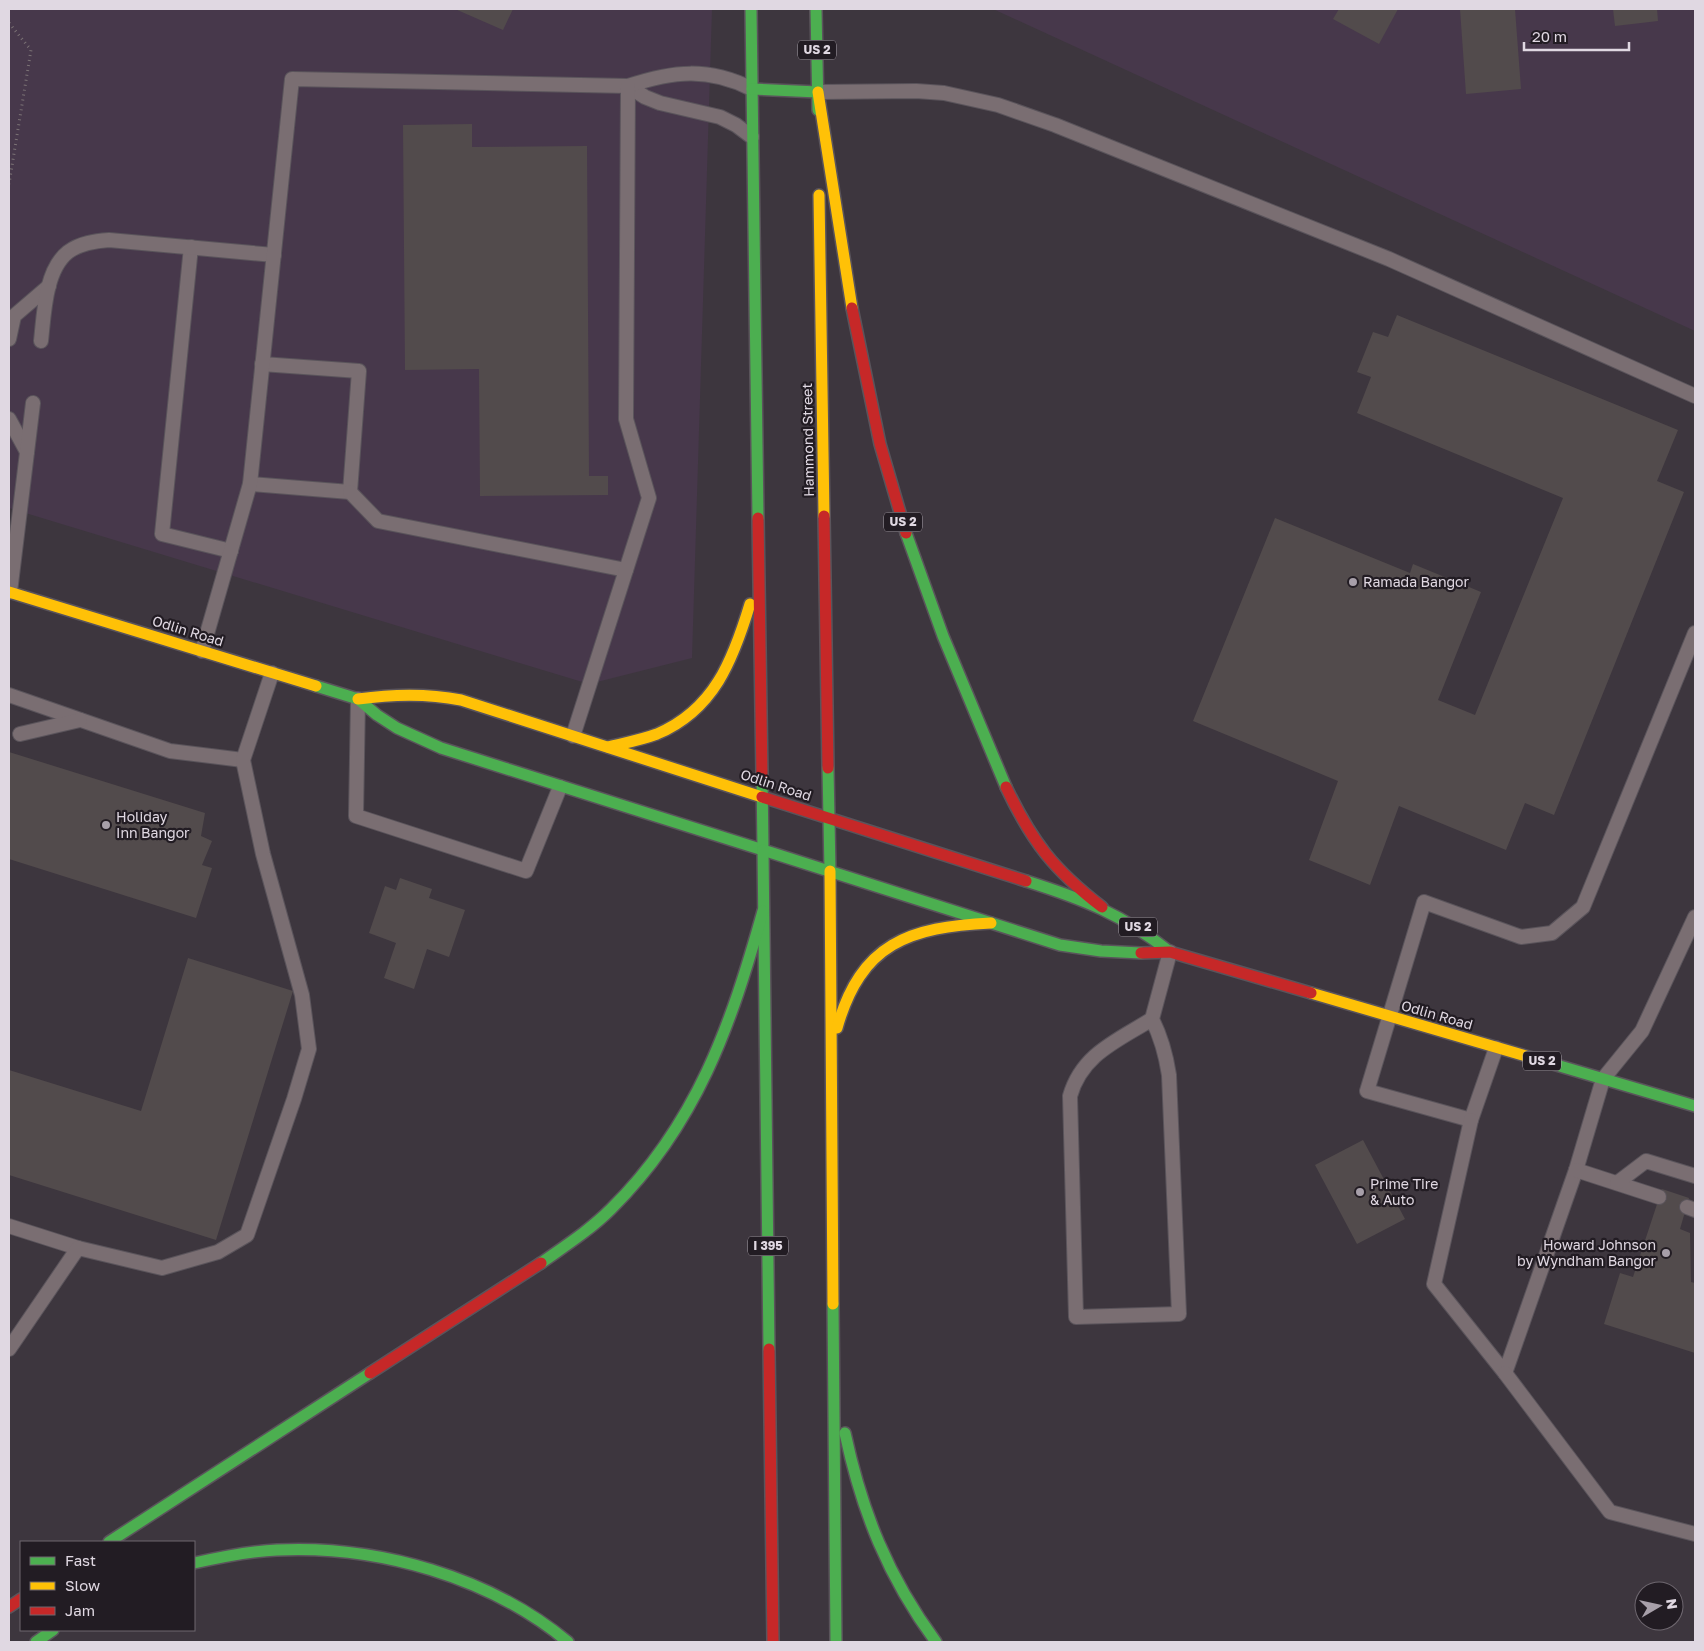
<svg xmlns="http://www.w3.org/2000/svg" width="1704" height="1651" font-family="'Golos Text',sans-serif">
<rect width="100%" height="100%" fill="#3d363e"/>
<!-- built -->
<g fill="#47384b">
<polygon points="9,9 712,9 692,658 589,684 9,508"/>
<polygon points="993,9 1695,9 1695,331"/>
</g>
<!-- building -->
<g fill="#524b4c">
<polygon points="455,9 513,9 503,30"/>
<polygon points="1339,9 1398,9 1379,44 1333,19"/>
<polygon points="1460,9 1515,9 1521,89 1466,94"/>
<polygon points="1613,9 1657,9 1658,21 1615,26"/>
<polygon points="472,124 472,147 587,146 589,476 608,476 608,495 480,496 479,369 405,370 403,125"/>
<polygon points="1397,315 1678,430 1657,481 1684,492 1554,815 1525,803 1506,850 1399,806 1370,885 1309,860 1338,781 1193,721 1275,518 1410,573 1413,564 1481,592 1438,700 1475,715 1563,498 1357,413 1371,377 1357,372 1373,332 1388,337"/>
<polygon points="9,752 205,813 201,836 212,841 202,865 212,868 196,918 9,859"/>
<polygon points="400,878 432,889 429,898 465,910 449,957 427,949 414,989 384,978 396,943 369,933 385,886 396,890"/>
<polygon points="188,958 293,991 216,1240 9,1175 9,1070 141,1111"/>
<polygon points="1363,1140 1405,1219 1357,1244 1315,1165"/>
<polygon points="1662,1189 1689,1198 1680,1229 1690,1233 1691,1282 1695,1283 1695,1353 1604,1324 1620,1273 1633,1277"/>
</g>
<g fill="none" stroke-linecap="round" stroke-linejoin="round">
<defs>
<g id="lane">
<polyline points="628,86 645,97 660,103 720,117 736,125 752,137"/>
<polyline points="818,92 916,91 944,93 998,105 1055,125 1389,259 1695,396"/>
<polyline points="191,247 162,534 231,551"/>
<polyline points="9,339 14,316 49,286"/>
<path d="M41,341C44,314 45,270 68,252C80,243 95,241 109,240L274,255"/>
<polyline points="9,419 27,452"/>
<polyline points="250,484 350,492 359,371 262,364"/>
<polyline points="350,492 378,521 626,570"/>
<polyline points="10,592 33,403"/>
<path d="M202,651L250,484L292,79L628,86C673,71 708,67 752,89"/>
<polyline points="9,695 170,751 243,760"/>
<polyline points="358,699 356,816 526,871 560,787"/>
<polyline points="20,734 80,720"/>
<polyline points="573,736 649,498 626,419 628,86"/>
<path d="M1152,1019C1117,1041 1082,1054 1070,1096L1076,1317L1179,1314L1169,1075C1166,1055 1161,1037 1152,1019L1170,952"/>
<polyline points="1496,1048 1471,1120 1367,1091 1424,902 1521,937 1552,933 1583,907 1695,633"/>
<polyline points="1471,1120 1434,1284 1505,1373 1576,1170 1603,1079 1642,1031 1695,917"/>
<polyline points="1576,1170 1659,1197"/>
<polyline points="1617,1183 1646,1161 1695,1176"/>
<polyline points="1687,1207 1695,1210"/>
<polyline points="9,1226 78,1248"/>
<polyline points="9,1349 78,1248 162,1268 218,1252 247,1235 294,1099 309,1049 302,995 263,854 243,760 272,673"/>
<polyline points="1505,1373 1610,1512 1695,1534"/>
</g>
<g id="fast">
<polyline points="751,9 758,518"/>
<polyline points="816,9 818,110"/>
<polyline points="752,89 818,92"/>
<polyline points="906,533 943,636 1006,787"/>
<polyline points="316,686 358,699 377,715 397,728 441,748 763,850"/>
<polyline points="828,768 830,871"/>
<polyline points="762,776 763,850 1060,945 1101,951 1141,953"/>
<polyline points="763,850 769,1349"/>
<path d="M1026,881C1083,899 1122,914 1170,952"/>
<polyline points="1553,1064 1695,1106"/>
<path d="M541,1263C565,1246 590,1230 611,1209C697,1124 731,1025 763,911"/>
<polyline points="833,1304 836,1642"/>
<path d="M845,1433C862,1512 888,1577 936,1642"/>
<polyline points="109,1542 370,1373"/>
<path d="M194,1563C221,1557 249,1551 277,1550C378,1545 490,1577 568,1642"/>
<polyline points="36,1642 53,1630"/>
</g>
<g id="slow">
<polyline points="818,92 852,308"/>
<polyline points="819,195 824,516"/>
<polyline points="9,592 316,686"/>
<path d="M358,699C393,694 426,693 461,700L762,797"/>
<path d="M608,747C624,743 641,740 657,734C714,710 733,660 750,604"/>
<polyline points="830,871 833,1304"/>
<polyline points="1311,993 1553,1064"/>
<path d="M837,1028C861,943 909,927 991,923"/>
</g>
<g id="jam">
<polyline points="852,308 880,444 906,533"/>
<polyline points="824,516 828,768"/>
<polyline points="758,518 762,776"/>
<path d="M1006,787C1032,842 1054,870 1102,907"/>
<polyline points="762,797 1026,881"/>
<polyline points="1141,953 1170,952 1311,993"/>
<polyline points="769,1349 773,1642"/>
<polyline points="370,1373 541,1263"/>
<polyline points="9,1607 21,1599"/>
</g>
</defs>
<!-- lane casing -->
<use href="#lane" stroke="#5a545b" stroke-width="16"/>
<!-- fast casing -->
<use href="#fast" stroke="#5a545b" stroke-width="14"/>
<!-- slow casing -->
<use href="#slow" stroke="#5a545b" stroke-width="14"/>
<!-- jam casing -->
<use href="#jam" stroke="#5a545b" stroke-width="14"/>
<!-- path -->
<polyline stroke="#7b7275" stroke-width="3" stroke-dasharray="1 4" stroke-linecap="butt" points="9,23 31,50 9,184"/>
<!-- lane -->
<use href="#lane" stroke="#7a6e72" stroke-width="14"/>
<!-- fast -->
<use href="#fast" stroke="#4caf50" stroke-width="11"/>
<!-- slow -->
<use href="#slow" stroke="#ffc107" stroke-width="11"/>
<!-- jam -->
<use href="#jam" stroke="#c62828" stroke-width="11"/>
</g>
<!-- markers -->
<g fill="#a79fa9" stroke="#221c23" stroke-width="2">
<circle cx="1353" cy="582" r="5"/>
<circle cx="106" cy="825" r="5"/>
<circle cx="1360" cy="1192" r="5"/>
<circle cx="1666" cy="1253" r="5"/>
</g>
<g text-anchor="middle" stroke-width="4.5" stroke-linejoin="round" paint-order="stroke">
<!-- shield labels -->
<g fill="#221c23" stroke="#a7a0a9" stroke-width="1">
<rect x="798" y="40.5" width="38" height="19" rx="4"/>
<rect x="884" y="512.5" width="38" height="19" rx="4"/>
<rect x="1119" y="917.5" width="38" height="19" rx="4"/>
<rect x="1523" y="1051.5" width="38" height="19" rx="4"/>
<rect x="748" y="1236.5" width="40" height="19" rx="4"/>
</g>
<g font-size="12" font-weight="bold" fill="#e0d8e2">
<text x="817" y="54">US 2</text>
<text x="903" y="526">US 2</text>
<text x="1138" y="931">US 2</text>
<text x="1542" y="1065">US 2</text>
<text x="768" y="1250">I 395</text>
</g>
<!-- street labels -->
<g font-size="14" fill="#e0d8e2" stroke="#221c23">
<text transform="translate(808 440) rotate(-91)" y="5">Hammond Street</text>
<text transform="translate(188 631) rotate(17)" y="5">Odlin Road</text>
<text transform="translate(776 785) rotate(18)" y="5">Odlin Road</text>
<text transform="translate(1437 1015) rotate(16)" y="5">Odlin Road</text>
</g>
<!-- poi labels -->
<g font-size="14" fill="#e0d8e2" stroke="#221c23" text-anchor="start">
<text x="1363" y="587">Ramada Bangor</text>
<text x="116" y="822">Holiday<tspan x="116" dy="16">Inn Bangor</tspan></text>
<text x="1370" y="1189">Prime Tire<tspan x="1370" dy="16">&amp; Auto</tspan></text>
<text x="1656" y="1250" text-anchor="end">Howard Johnson<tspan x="1656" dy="16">by Wyndham Bangor</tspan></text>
</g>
</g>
<!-- border -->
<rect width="1704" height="1651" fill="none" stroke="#e0d8e2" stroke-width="20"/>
<!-- legend -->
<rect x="20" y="1541" width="175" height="90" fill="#221c23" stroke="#6e676f"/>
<rect x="30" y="1557" width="25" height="8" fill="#4caf50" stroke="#6e676f"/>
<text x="65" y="1566" font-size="15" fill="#e0d8e2">Fast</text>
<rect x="30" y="1582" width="25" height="8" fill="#ffc107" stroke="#6e676f"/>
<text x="65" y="1591" font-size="15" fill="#e0d8e2">Slow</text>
<rect x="30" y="1607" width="25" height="8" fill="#c62828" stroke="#6e676f"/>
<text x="65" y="1616" font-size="15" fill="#e0d8e2">Jam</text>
<!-- north arrow -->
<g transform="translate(1659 1606) rotate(81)"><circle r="24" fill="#221c23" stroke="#6e676f"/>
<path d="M0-4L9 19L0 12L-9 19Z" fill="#a79fa9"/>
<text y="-8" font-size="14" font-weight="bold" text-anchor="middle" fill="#e0d8e2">N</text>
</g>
<!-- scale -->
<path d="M1524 42v8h105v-8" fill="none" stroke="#e0d8e2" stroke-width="2.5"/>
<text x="1532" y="42" font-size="15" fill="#e0d8e2" stroke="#221c23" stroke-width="4" paint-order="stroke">20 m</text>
</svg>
